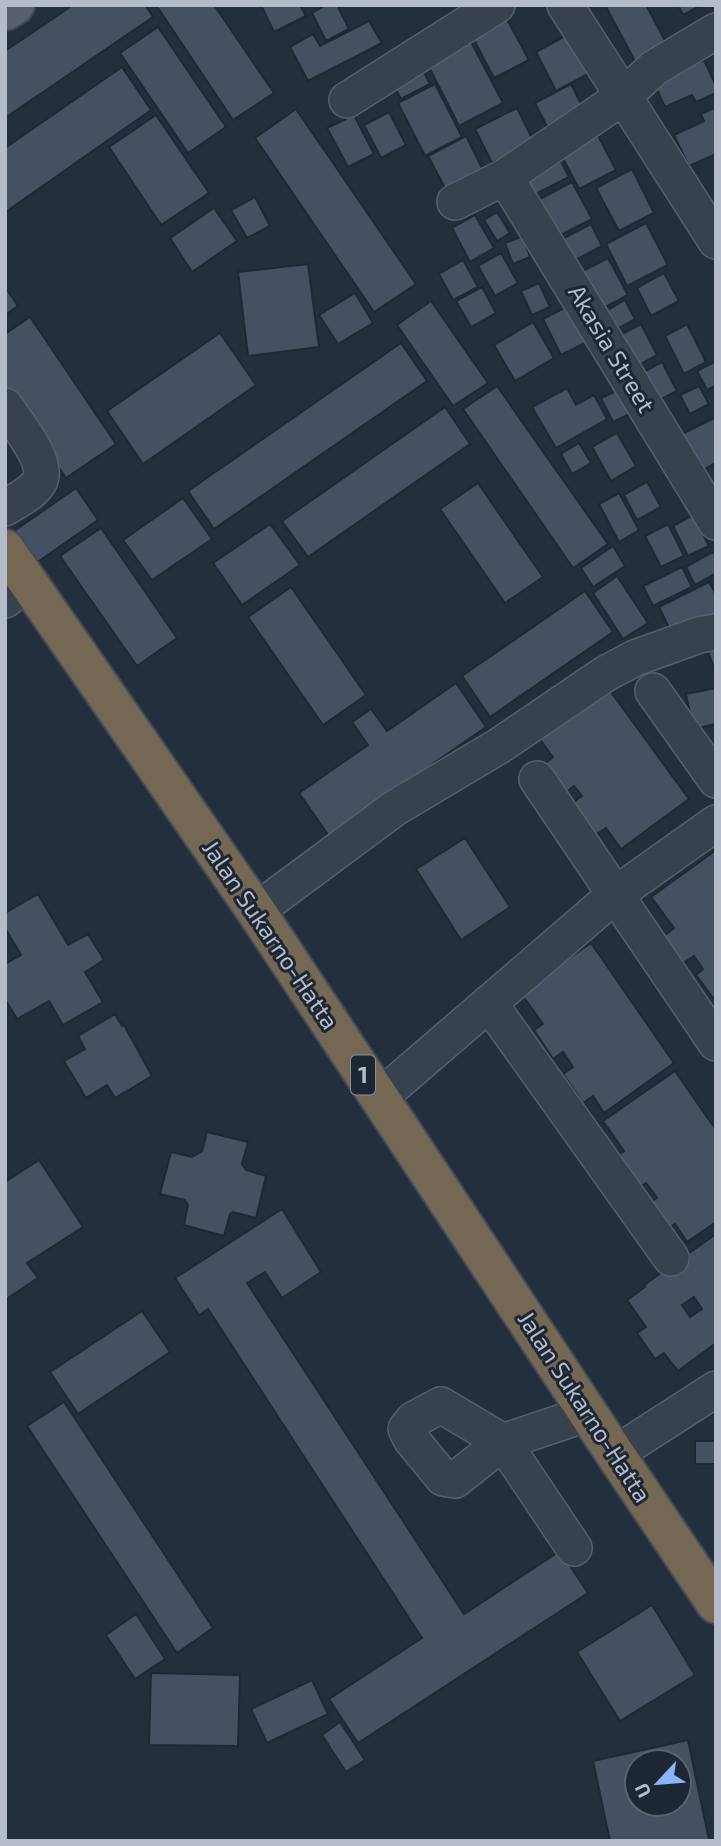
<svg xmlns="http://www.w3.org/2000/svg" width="721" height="1846" font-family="'Exo 2',sans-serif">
<rect width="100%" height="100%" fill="#242f3e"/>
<!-- building -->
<g fill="#455162" stroke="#1f2835" stroke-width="2" fill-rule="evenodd">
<polygon points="73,5 145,5 153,17 5,118 5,51"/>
<polygon points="156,5 214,5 274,93 233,120"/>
<polygon points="261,5 300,5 306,16 274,32"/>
<polygon points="326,5 337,5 349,29 326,41 312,13"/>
<polygon points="605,5 646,5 669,48 637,65"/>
<polygon points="678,5 702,5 683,15"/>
<polygon points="502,10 529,60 494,78 468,28"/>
<polygon points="369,21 382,43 308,81 290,47 313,34 320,46"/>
<polygon points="158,27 226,127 188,153 120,53"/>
<polygon points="567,35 588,74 556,91 536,52"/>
<polygon points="468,36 503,103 459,126 425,59"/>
<polygon points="704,60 716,86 716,93 696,102 692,95 665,107 653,81 694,62 695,64"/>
<polygon points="418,61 430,84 401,99 389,76"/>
<polygon points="122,67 151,110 7,211 5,209 5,148"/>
<polygon points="435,84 462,137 425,156 398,103"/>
<polygon points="571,84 588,118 552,136 535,103"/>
<polygon points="716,107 716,154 689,166 674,135 704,121 701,114"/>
<polygon points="517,108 534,142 492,163 475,129"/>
<polygon points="296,109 416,284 374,312 255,138"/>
<polygon points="389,112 406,145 381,158 364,125"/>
<polygon points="156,115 209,193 161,225 109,147"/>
<polygon points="354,115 374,154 348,167 327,128"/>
<polygon points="594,128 616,170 579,189 557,147"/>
<polygon points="466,136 488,180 451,199 428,156"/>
<polygon points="556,152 569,177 524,200 510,175"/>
<polygon points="632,169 654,213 619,231 596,188"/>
<polygon points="572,182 592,219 551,240 532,203"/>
<polygon points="255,197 270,226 247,238 231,210"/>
<polygon points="214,208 237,241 192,272 170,238"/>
<polygon points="497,212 510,233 497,241 484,220"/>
<polygon points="475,215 494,248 470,262 452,228"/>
<polygon points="646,223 668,265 627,286 606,244"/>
<polygon points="591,224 602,246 564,266 552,244"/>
<polygon points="523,236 530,257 513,264 505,243"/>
<polygon points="501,253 518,283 495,296 478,266"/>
<polygon points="608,258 628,295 594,313 575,275"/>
<polygon points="463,260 478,287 453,300 439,274"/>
<polygon points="308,264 319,347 248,356 238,272"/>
<polygon points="664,273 679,301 651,316 637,288"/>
<polygon points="539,283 550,307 532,315 521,291"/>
<polygon points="5,287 18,306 5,315"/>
<polygon points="482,287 496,313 471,327 456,301"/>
<polygon points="355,293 373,323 338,344 319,315"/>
<polygon points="625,300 635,319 608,334 599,315"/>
<polygon points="431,301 488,383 453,406 397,325"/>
<polygon points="568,306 587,342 561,355 543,319"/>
<polygon points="30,317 116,444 66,478 5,389 5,334"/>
<polygon points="533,322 554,358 515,381 494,345"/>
<polygon points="641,324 657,355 632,369 616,337"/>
<polygon points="687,324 706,362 684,374 665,336"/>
<polygon points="220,333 256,385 143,464 107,411"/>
<polygon points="401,343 427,381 214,529 188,491"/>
<polygon points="716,361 716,385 707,390 697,371"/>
<polygon points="662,362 677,391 650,405 634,377"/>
<polygon points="497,386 608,544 573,568 463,409"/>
<polygon points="699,386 709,404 690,414 680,395"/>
<polygon points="567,388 576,405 594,395 607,419 556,448 532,407"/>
<polygon points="623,388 634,412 613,422 601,398"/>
<polygon points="445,407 470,444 308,557 282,521"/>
<polygon points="716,417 716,463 699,472 680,435"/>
<polygon points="617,433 636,466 611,481 592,447"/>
<polygon points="579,443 591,463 572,474 561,454"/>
<polygon points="647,482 661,507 637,520 624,495"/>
<polygon points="478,483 543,577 505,603 440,509"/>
<polygon points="76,488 98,520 36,563 14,531"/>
<polygon points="619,493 639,530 619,542 599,504"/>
<polygon points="183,498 212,539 152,580 123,540"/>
<polygon points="693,515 709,546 688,556 673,526"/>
<polygon points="270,524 300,565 242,605 213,563"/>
<polygon points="668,524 684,556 661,567 645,536"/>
<polygon points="101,528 177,638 137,666 60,556"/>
<polygon points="613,546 625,566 593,587 581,568"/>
<polygon points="713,552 716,557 716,573 695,585 686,567"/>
<polygon points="682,567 692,587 653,606 643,586"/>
<polygon points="617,576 648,623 623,639 593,593"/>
<polygon points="709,582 716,595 716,614 673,636 659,607"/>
<polygon points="291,587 366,695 323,725 248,617"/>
<polygon points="585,591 613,632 490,717 462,676"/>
<polygon points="716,636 716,674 704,640"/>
<polygon points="603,681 689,799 621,849 606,828 595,835 572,803 582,796 574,786 565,793 544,764 553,757 534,731"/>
<polygon points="456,683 486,727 329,836 299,793 368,745 352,722 371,709 387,731"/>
<polygon points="716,688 716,724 693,729 686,694"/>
<polygon points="465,838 510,907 461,940 416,869"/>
<polygon points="716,850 716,1002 696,975 703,969 694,956 683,963 664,936 674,928 651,897"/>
<polygon points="38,894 68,945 88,934 104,960 85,972 103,1002 63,1025 49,1001 17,1019 5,999 5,964 21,955 5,928 5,913"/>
<polygon points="591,943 674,1063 604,1113 593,1096 583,1103 563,1074 573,1067 563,1052 553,1059 534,1030 543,1024 520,992"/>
<polygon points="115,1014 122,1026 124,1025 152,1076 115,1098 107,1085 86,1098 64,1061 85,1049 78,1036"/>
<polygon points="675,1071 716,1130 716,1222 687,1242 675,1224 665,1231 647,1204 657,1198 646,1183 634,1191 612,1160 624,1151 603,1121"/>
<polygon points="207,1132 248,1142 242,1164 246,1170 266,1176 256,1218 233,1212 230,1214 224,1236 184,1225 188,1205 185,1200 160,1194 171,1152 192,1157 202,1151"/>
<polygon points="39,1160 83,1227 27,1263 38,1278 5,1300 5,1182"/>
<polygon points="282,1209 321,1272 282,1298 265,1272 247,1283 464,1614 560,1551 588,1593 358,1743 329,1699 422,1638 208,1309 199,1315 175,1278"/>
<path d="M716,1234V1343L678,1371L664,1353L655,1359L637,1333L646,1327L627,1300L645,1287L644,1285ZM694,1297L702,1309L690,1317L682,1305Z"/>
<polygon points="142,1311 170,1352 78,1414 50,1372"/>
<polygon points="64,1402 213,1628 177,1653 27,1426"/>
<rect x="695" y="1441" width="21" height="23"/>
<polygon points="652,1605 695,1675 620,1721 577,1652"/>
<polygon points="136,1614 165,1659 135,1679 106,1635"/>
<polygon points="151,1673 240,1675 238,1746 149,1745"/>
<polygon points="312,1680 328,1714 267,1743 251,1709"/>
<polygon points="340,1722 365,1760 346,1772 322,1735"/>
<path d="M688,1740L709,1840L610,1841L593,1761ZM637,1762H679V1804H637Z"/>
</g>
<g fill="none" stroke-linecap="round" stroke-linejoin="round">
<defs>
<g id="minor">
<polyline points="565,5 716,241"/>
<polyline points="347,100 497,5"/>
<polyline points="505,177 716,522"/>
<polyline points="455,202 505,177 624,96 654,68 716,31"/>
<path d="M5,406C16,423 48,460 40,480C34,493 17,500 5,508"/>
<polyline points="5,600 28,582"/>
<polyline points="653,691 716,780"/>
<polyline points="537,779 716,1043"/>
<polyline points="256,911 395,808 499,746 605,674 635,658 699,635 716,632"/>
<polyline points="489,1003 671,1258"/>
<polyline points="379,1098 616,894 716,823"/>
<polyline points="615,1454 716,1389"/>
<polyline points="574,1548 503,1442 441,1405 413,1420 406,1429 411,1439 443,1478 455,1480 503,1442 589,1413"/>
</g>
<polyline id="major" points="5,11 15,5"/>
<polyline id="highway" points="5,549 256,911 615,1454 716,1604"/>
</defs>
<!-- minor casing -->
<use href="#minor" stroke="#565f6c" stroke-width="38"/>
<!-- major casing -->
<use href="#major" stroke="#414a57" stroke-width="42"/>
<!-- highway casing -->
<use href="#highway" stroke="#434c59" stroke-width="42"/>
<!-- minor -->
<use href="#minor" stroke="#38414e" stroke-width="35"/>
<!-- major -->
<use href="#major" stroke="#56606e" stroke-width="38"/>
<!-- highway -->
<use href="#highway" stroke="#746855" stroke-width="38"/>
</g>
<g text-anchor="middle" stroke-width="6" stroke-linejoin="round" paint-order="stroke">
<!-- shield labels -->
<rect fill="#1d2633" stroke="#878f9c" stroke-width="2" x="351" y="1055.5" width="24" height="39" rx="5"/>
<g font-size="23" font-weight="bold" fill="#b4bcc9">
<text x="363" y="1083">1</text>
</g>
<!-- street labels -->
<g font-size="24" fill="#b4bcc9" stroke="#1d2633">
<text transform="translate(611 349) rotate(59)" y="8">Akasia Street</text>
<text transform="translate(270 935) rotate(56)" y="8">Jalan Sukarno-Hatta</text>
<text transform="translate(584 1407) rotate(57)" y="8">Jalan Sukarno-Hatta</text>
</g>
</g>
<!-- border -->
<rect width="721" height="1846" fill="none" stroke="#b4bcc9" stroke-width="14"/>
<!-- north arrow -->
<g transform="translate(658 1783) rotate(244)"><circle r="33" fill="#1d2633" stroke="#59626f" stroke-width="2"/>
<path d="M0-5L12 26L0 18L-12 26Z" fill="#8ab4f8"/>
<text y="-10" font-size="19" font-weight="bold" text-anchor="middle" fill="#b4bcc9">U</text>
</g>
</svg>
